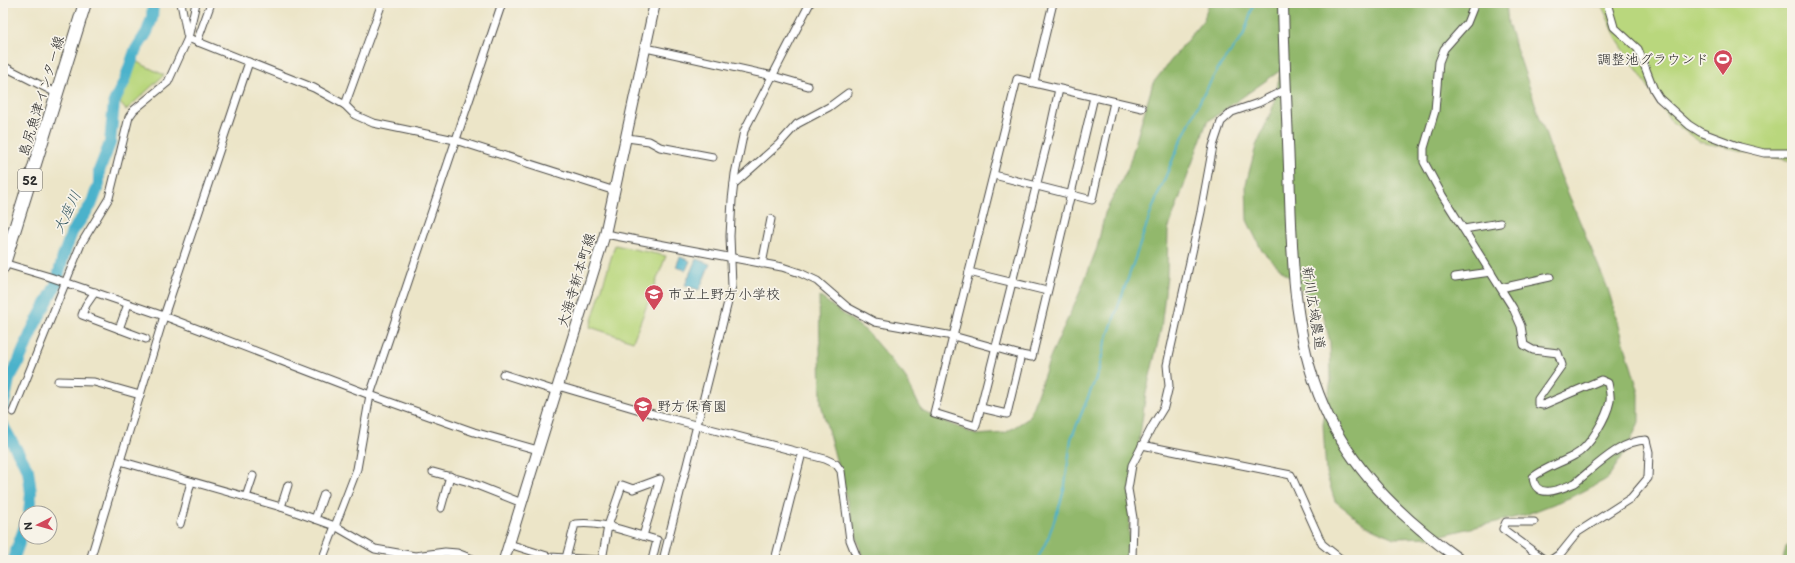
<svg xmlns="http://www.w3.org/2000/svg" width="1795" height="563" font-family="'Balsamiq Sans','Klee One',sans-serif">
<rect width="100%" height="100%" fill="#f7f3e8"/>
<filter id="ink" filterUnits="userSpaceOnUse"><feTurbulence type="fractalNoise" baseFrequency=".025" numOctaves="2"/><feDisplacementMap in="SourceGraphic" scale="8" xChannelSelector="R" yChannelSelector="G"/><feConvolveMatrix kernelMatrix="1 2 1 2 8 2 1 2 1" color-interpolation-filters="sRGB"/></filter>
<filter id="wash" filterUnits="userSpaceOnUse"><feTurbulence type="fractalNoise" baseFrequency=".012" numOctaves="4" result="noise"/><feDisplacementMap in="SourceGraphic" scale="16" xChannelSelector="R" yChannelSelector="G"/><feGaussianBlur stdDeviation="0.9" result="paint"/><feColorMatrix in="noise" values="0 0 0 0 0 0 0 0 0 0 0 0 0 0 0 0 0 1.4 0 .05"/><feComposite in="paint" operator="in"/></filter>
<g filter="url(#wash)">
<rect width="100%" height="100%" fill="#ece5c8"/>
<!-- green -->
<g fill="#b9d77d" stroke="#728154">
<polygon points="1568,3 1792,3 1792,161 1700,142 1671,121 1618,41 1602,6 1569,5"/>
<polygon points="137,62 164,75 126,110 120,103"/>
<polygon points="615,245 666,256 633,341 590,327"/>
</g>
<!-- forest -->
<g fill="#92b86c" stroke="#5e724c">
<polygon points="1209,3 1506,3 1508,24 1555,162 1608,289 1639,393 1639,422 1626,451 1607,479 1574,496 1525,515 1434,537 1394,538 1367,526 1335,501 1326,473 1323,424 1331,380 1330,342 1323,314 1292,280 1262,251 1247,220 1246,184 1256,146 1272,110 1281,70 1207,122 1168,230 1167,275 1161,329 1146,393 1132,490 1129,529 1130,560 863,560 821,404 819,296 866,331 904,375 922,411 976,435 1005,433 1029,418 1051,355 1080,292 1097,248 1105,213 1128,168 1153,83 1204,19"/>
<polygon points="1792,543 1792,560 1783,560 1786,547"/>
</g>
<!-- water -->
<g fill="#4cb2cb" stroke="#3c6e7b">
<polygon points="680,257 690,261 686,270 676,267"/>
<polygon points="696,259 710,264 699,290 685,285"/>
</g>
<g fill="none" stroke-linecap="round" stroke-linejoin="round">
<!-- stream -->
<polyline stroke="#4cb2cb" stroke-width="2" points="1037,560 1048,538 1060,504 1065,485 1071,439 1098,373 1104,347 1154,204 1178,147 1202,97 1219,67 1243,36 1253,6"/>
<!-- river -->
<g stroke="#4cb2cb" stroke-width="12">
<polyline points="3,408 9,379 18,363 34,326 56,285 63,257 72,232 91,205 99,184 99,171 110,143 114,102 125,80 135,51 147,32 152,18 153,3"/>
<polyline points="3,426 28,470 31,493 29,513"/>
<polyline points="13,560 26,523"/>
</g>
</g>
</g>
<g filter="url(#ink)">
<g fill="none" stroke-linecap="round" stroke-linejoin="round">
<defs>
<g id="street">
<polyline points="181,3 187,34"/>
<path d="M1475,3L1467,23L1444,49L1439,62L1435,111L1424,148V162L1442,195L1513,308L1521,326L1524,345L1533,350L1558,353L1562,365L1538,399V404L1543,405L1601,380L1608,383C1609,388 1611,395 1610,401C1607,417 1589,448 1575,455C1561,463 1546,467 1533,477C1535,501 1561,489 1575,483C1594,468 1621,440 1646,440L1649,452L1648,478L1631,498L1578,532L1561,553L1551,560"/>
<polyline points="1607,3 1614,27 1638,49 1654,90 1659,98 1689,125 1700,132 1740,147 1764,153 1792,153"/>
<polyline points="188,38 314,88 345,105 355,115 373,123 455,140 615,191"/>
<polyline points="197,42 211,3"/>
<polyline points="646,48 773,76 808,86"/>
<polyline points="3,66 58,94"/>
<polyline points="1034,82 1053,3"/>
<polyline points="1059,89 1049,135 976,426 934,413 1017,79 1142,108"/>
<polyline points="345,105 382,3"/>
<polyline points="627,138 649,141 660,147 713,157"/>
<polyline points="994,175 1092,200 1114,102"/>
<polyline points="734,184 779,144 797,124 829,107 848,93"/>
<polyline points="1464,229 1500,223"/>
<polyline points="605,234 782,267 800,273 817,281 847,307 875,322 953,336 1021,355 1032,357 1094,97"/>
<polyline points="3,263 50,277 164,316 370,395 474,432 538,450"/>
<polyline points="762,264 771,219"/>
<polyline points="969,272 1047,291"/>
<polyline points="1455,277 1491,272"/>
<polyline points="1501,288 1550,277"/>
<polyline points="95,292 86,305 82,315 146,339"/>
<polyline points="119,329 128,304"/>
<polyline points="503,374 556,391"/>
<polyline points="58,381 94,382 140,395"/>
<polyline points="558,386 657,415 825,459 836,464 841,471 850,540 858,560"/>
<polyline points="981,408 1007,414 1021,355"/>
<polyline points="13,412 81,244 109,198 129,117 134,110 168,82 188,38 196,3"/>
<polyline points="1142,445 1291,475 1322,544 1342,560"/>
<polyline points="120,461 281,507 335,526 375,549 415,556 445,552 457,553 475,560"/>
<polyline points="433,472 469,482 522,503"/>
<polyline points="246,497 253,476"/>
<polyline points="281,507 288,485"/>
<polyline points="441,508 450,476"/>
<polyline points="315,519 324,494"/>
<polyline points="1534,522 1506,522 1503,529 1545,560"/>
<polyline points="180,524 191,482"/>
<polyline points="509,544 550,557 599,560"/>
<path d="M566,558L575,524C599,521 621,530 643,536"/>
<polyline points="90,560 164,316 249,62"/>
<polyline points="322,560 357,469 370,395 502,3"/>
<polyline points="602,560 608,526 622,485 633,489 660,479 643,536 657,540 652,560"/>
<polyline points="663,560 732,286 730,236 732,200 735,174 744,131 810,3"/>
<polyline points="775,560 802,453"/>
<polyline points="1132,560 1133,518 1128,489 1132,465 1153,425 1164,407 1169,386 1167,365 1201,212 1213,146 1221,122 1232,112 1258,103 1285,90"/>
</g>
<g id="secondary">
<path d="M1283,3C1284,58 1287,112 1289,167C1292,251 1291,341 1329,418C1359,478 1407,522 1460,560"/>
<polyline points="504,560 605,234 655,3"/>
</g>
<polyline id="primary" points="3,267 85,3"/>
</defs>
<!-- street casing -->
<use href="#street" stroke="#484743" stroke-width="9"/>
<!-- secondary casing -->
<use href="#secondary" stroke="#484743" stroke-width="12"/>
<!-- primary casing -->
<use href="#primary" stroke="#484743" stroke-width="14"/>
<!-- street -->
<use href="#street" stroke="#fff" stroke-width="7"/>
<!-- secondary -->
<use href="#secondary" stroke="#fff" stroke-width="10"/>
<!-- primary -->
<use href="#primary" stroke="#fff" stroke-width="12"/>
</g>
</g>
<!-- icons -->
<defs>
<symbol id="stadium-pin" viewBox="-11 -11 22 30"><path d="M0 17L-7.5 6A9.5 9.5 0 1 1 7.5 6Z" fill="#d1495b" stroke="#f7f3e8"/><path d="M0-5a6.5 5 0 1 0 0 10a6.5 5 0 1 0 0-10ZM-3.5-1.8h7v3.6h-7Z" fill="#fff"/></symbol>
<symbol id="school-pin" viewBox="-11 -11 22 30"><path d="M0 17L-7.5 6A9.5 9.5 0 1 1 7.5 6Z" fill="#d1495b" stroke="#f7f3e8"/><path d="M0-5L7-2L0 1L-7-2ZM-4 1L0 2.5L4 1V4Q0 6-4 4Z" fill="#fff"/></symbol>
</defs>
<g fill-rule="evenodd">
<use href="#stadium-pin" x="1712" y="48" width="22" height="30"/>
<use href="#school-pin" x="643" y="283" width="22" height="30"/>
<use href="#school-pin" x="632" y="395" width="22" height="30"/>
</g>
<g text-anchor="middle" stroke-width="3.5" stroke-linejoin="round" paint-order="stroke">
<!-- shield labels -->
<rect fill="#f7f3e8" stroke="#686764" stroke-width="1" x="18" y="169" width="24" height="22" rx="3"/>
<g font-size="13" font-weight="bold" fill="#2b2b2b">
<text x="30" y="185">52</text>
</g>
<!-- poi labels -->
<g font-size="14" fill="#2b2b2b" stroke="#f7f3e8" text-anchor="start">
<text x="1709" y="64" text-anchor="end">調整池グラウンド</text>
<text x="668" y="299">市立上野方小学校</text>
<text x="657" y="411">野方保育園</text>
</g>
<!-- street labels -->
<g font-size="14" fill="#2b2b2b" stroke="#f7f3e8">
<text transform="translate(41 96) rotate(-73)" y="5">島尻魚津インター線</text>
<text transform="translate(576 280) rotate(-73)" y="5">大海寺新本町線</text>
<text transform="translate(1314 308) rotate(81)" y="5">新川広域農道</text>
</g>
<!-- water labels -->
<g font-size="15" font-style="italic" fill="#375a63" stroke="#f7f3e8">
<text transform="translate(67 212) rotate(-64)" y="5">大座川</text>
</g>
</g>
<!-- margin -->
<rect width="1795" height="563" fill="none" stroke="#f7f3e8" stroke-width="16"/>
<!-- north arrow -->
<g transform="translate(38 525) rotate(264)"><circle r="19" fill="#f7f3e8" stroke="#a5a39c"/>
<path d="M0-3L7 15L0 10L-7 15Z" fill="#d1495b"/>
<text y="-6" font-size="11" font-weight="bold" text-anchor="middle" fill="#2b2b2b">N</text>
</g>
</svg>
